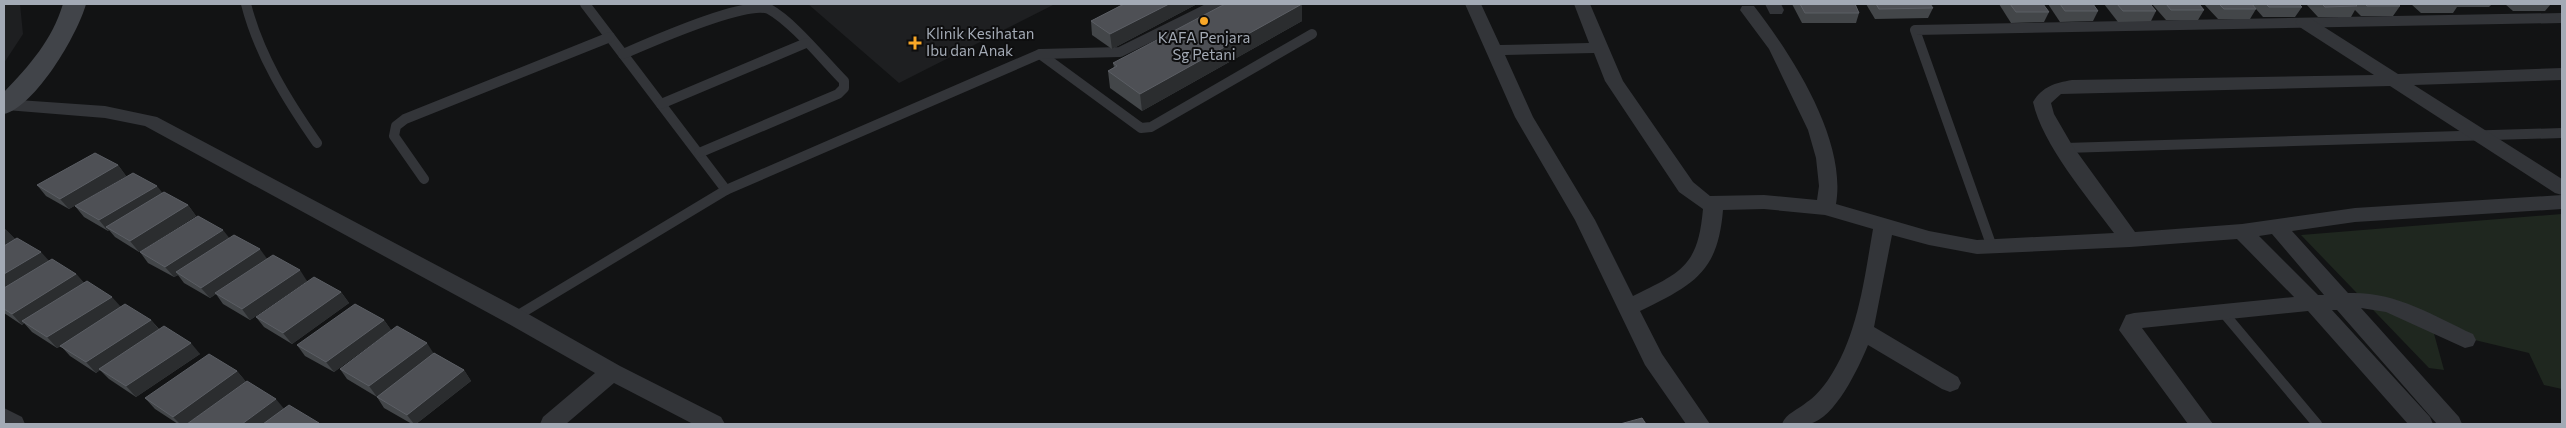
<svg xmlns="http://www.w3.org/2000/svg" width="2566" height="428" font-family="Commissioner,sans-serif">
<rect width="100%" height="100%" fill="#121314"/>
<!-- built -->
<g fill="#1e1f21">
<polygon points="4,4 20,4 23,34 4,63"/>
<polygon points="808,4 1055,4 899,83"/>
</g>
<!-- green -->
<polygon fill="#1f271f" points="2562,214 2562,389 2544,385 2529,353 2433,330 2444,370 2429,368 2301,235"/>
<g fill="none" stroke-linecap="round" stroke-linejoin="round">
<!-- lane -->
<g stroke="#333539" stroke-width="10">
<path d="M246,4C259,55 287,100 317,143"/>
<polyline points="585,4 726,190"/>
<path d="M623,54C649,43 745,0 769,9C793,22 824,61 844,81V88L838,94L699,153"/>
<polyline points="1040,54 1141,128 1151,127 1312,34"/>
<polyline points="661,104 806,43"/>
<polyline points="2065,148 2562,133"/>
<polyline points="424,179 394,136 396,126 405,119 610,37"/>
<polyline points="1992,247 1915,30 2562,18"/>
<polyline points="2222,311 2317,424"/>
<polyline points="515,317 726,190 1040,54 1120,52 1217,4"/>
</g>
<!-- street -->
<g fill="#333539" fill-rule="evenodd">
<path d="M1465,4H1481L1500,45L1589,43L1574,4H1590L1623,81L1693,182L1710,196L1764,195L1817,200L1819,186L1816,158L1808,130L1769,49L1740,10L1742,6H1754C1792,55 1847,140 1836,204L1929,231L1977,240L2114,233C2088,198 2042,144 2033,102C2043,86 2055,83 2072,80L2374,75L2298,26L2295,22L2298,18H2310L2398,74L2562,68V80L2414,85L2562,179V195L2555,193L2390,86L2061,94L2051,103L2054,114L2072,145L2135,232L2242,224L2355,208L2562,195V209L2355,222L2292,231L2348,293C2395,291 2432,315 2473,334L2476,340L2473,346L2465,348L2386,312L2361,308L2459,417L2462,424H2437L2337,310H2332L2430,417L2433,424H2408L2308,311L2142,328L2213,424H2188L2119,330L2126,315L2134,313L2294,297L2237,239L2130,247L1977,254L1929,245L1892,235L1874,327L1958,377L1961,383L1958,389L1950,392L1942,389L1868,345C1859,367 1835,419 1809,424C1801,426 1790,424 1782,424C1786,413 1798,410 1807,402C1815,397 1823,387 1828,380C1858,336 1864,280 1873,229L1825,215L1764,209L1723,210C1718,273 1693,285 1640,311L1662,354L1710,424H1686L1645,365L1575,220L1515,117ZM1594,53L1605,81L1679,192L1703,209C1698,266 1682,272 1633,296L1595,220L1533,117L1505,55ZM2272,234L2324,295H2318L2259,236Z"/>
<polygon points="1765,4 1781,4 1784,10 1782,14 1770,14"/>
<polygon points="4,99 105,106 157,117 523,311 620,366 721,417 725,424 693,424 614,383 566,424 540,424 543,417 595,373 507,323 145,126 105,118 6,110 4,109"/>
<polygon points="4,408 22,417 25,424 4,424"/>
</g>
<!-- secondary -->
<path fill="#414449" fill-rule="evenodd" d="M63,4H86C78,34 35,107 4,114V92C30,65 52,40 63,4Z"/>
</g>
<!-- wall -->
<g fill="#434649">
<polygon points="1124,4 1197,4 1112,49 1092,35 1091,21"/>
<polygon points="1302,4 1302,21 1142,111 1110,88 1108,71 1114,67 1113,63"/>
<polygon points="1792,4 1855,4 1859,13 1856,23 1802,23"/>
<polygon points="1866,4 1930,4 1933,8 1928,18 1875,19"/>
<polygon points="1999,4 2043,4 2049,12 2044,22 2011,23"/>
<polygon points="2048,4 2093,4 2098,11 2093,21 2060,22"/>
<polygon points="2104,4 2150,4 2156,11 2151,21 2118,22"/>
<polygon points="2152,4 2199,4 2204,10 2198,20 2166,20"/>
<polygon points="2204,4 2299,4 2302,7 2295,17 2263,17 2256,9 2250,19 2218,19"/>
<polygon points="2306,4 2398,4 2400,6 2393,16 2361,16 2355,10 2351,17 2318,17"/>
<polygon points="2411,4 2492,4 2489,7 2457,7 2453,13 2421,13"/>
<polygon points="2505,4 2551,4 2545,11 2513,11"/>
<polygon points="118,165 126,176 69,209 46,196 37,185"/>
<polygon points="163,193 188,205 196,216 139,252 115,237 109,230 108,231 84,217 75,206"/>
<polygon points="4,228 15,239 49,261 76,274 84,283 121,307 151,320 159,329 200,354 136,397 109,379 100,370 96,373 70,356 61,346 57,348 32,332 24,323 22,325 4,313"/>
<polygon points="229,238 307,281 250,320 223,304 216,294 210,298 184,283 178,275 174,277 148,263 140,252"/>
<polygon points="341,292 349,303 292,344 264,327 256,317"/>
<polygon points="384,320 391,330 334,372 305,356 297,345"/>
<polygon points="434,353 464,370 471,381 416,424 412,424 384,408 377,397 347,379 340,369"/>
<polygon points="237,371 246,382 186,424 178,424 155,409 145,398"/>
</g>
<!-- shaded-wall -->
<g fill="#2b2d2f">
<polygon points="1169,4 1197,4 1112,49 1110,34"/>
<polygon points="1302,4 1302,21 1142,111 1140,94"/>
<polygon points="118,165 126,176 69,209 60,199"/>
<polygon points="157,186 165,196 106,227 109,230 108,231 99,220"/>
<polygon points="188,205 196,216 139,252 130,241"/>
<polygon points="6,230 16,240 4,247 4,231"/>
<polygon points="223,230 231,240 176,272 178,275 174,277 165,267"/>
<polygon points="260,249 268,260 210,298 201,288"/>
<polygon points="41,252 51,263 4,291 4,274"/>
<polygon points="300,270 307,281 250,320 242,309"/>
<polygon points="76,274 86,285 22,321 24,323 22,325 12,314"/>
<polygon points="341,292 349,303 292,344 283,333"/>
<polygon points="112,297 121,307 57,348 47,337"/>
<polygon points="151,320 160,331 99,369 100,370 96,373 86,362"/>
<polygon points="384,320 391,330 334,372 326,362"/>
<polygon points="191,343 200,354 136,397 126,386"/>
<polygon points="427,343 434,354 377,397 369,386"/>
<polygon points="464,370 471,381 416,424 414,424 407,415"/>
<polygon points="237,371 246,382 186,424 180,424 173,417"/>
<polygon points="276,399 285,410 265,424 242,424"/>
</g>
<!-- building -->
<g fill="#4e5055" stroke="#5b5e64">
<polygon points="1124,4 1169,4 1110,34 1091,21"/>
<polygon points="1225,4 1302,4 1140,94 1108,71 1117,66 1113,63"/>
<polygon points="1800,4 1855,4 1859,13 1805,13"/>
<polygon points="1876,4 1930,4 1933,8 1879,9"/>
<polygon points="2010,4 2043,4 2049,12 2016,12"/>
<polygon points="2060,4 2093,4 2098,11 2065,11"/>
<polygon points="2117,4 2150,4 2156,11 2123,11"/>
<polygon points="2166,4 2199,4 2204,10 2171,10"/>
<polygon points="2219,4 2252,4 2256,9 2224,9"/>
<polygon points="2266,4 2299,4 2302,7 2269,7"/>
<polygon points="2322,4 2355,4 2357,6 2325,7"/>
<polygon points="2365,4 2398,4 2400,6 2367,6"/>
<polygon points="95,153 118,165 60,199 37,185"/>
<polygon points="133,173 157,186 99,220 75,206"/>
<polygon points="164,192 188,205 130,241 106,227"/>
<polygon points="198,216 223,230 165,267 140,252"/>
<polygon points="234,235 260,249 201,288 176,272"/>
<polygon points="17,238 41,252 4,274 4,246"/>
<polygon points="273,255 300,270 242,309 215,293"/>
<polygon points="52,259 76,274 12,314 4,309 4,288"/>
<polygon points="314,277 341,292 283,333 256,317"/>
<polygon points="87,281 112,297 47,337 22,321"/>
<polygon points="125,304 151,320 86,362 60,346"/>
<polygon points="355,304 384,320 326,362 297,345"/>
<polygon points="164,326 191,343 126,386 99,369"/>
<polygon points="397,326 427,343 369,386 340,369"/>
<polygon points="434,353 464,370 407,415 377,397"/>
<polygon points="209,354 237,371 173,417 145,398"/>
<polygon points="247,381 276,399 242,424 187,424"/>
<polygon points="289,405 319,423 318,424 263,424"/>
<polygon points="1642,418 1646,424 1620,424"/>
</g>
<!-- markers -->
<g fill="#f8a727" stroke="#0e0e0f" stroke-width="2">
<circle cx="1204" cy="21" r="5"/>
<path d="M912.5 35.5h5v5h5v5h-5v5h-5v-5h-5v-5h5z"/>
</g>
<g text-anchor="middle" stroke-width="4" stroke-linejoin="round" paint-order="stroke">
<!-- poi labels -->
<g font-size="15" fill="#a3aab5" stroke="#0e0e0f" text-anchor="start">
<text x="926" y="39">Klinik Kesihatan<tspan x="926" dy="17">Ibu dan Anak</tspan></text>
<text x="1204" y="43" text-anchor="middle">KAFA Penjara<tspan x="1204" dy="17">Sg Petani</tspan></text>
</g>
</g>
<!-- border -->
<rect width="2566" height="428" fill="none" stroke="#a3aab5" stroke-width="10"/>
</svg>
